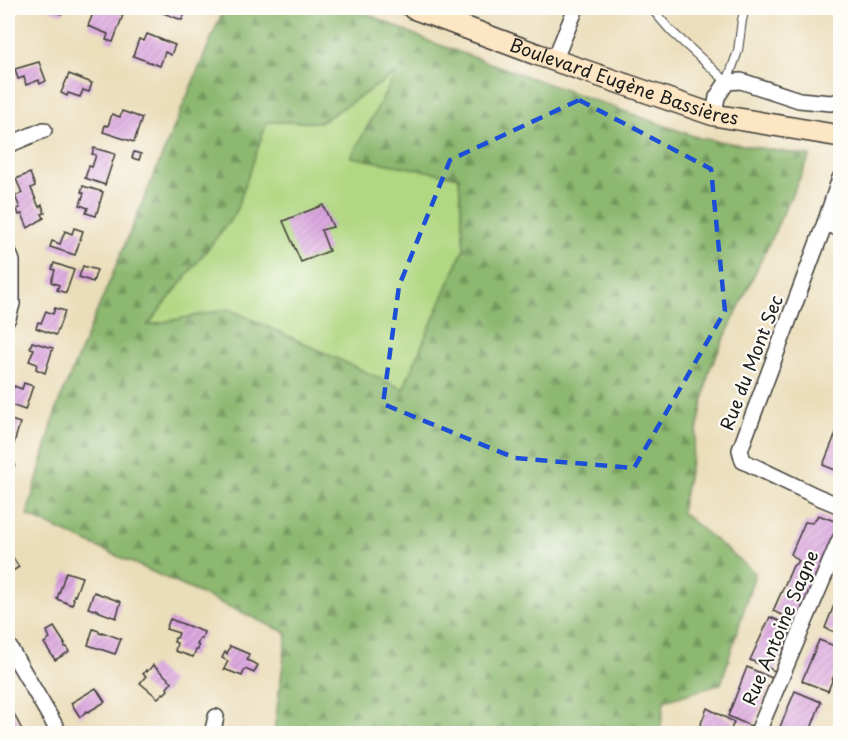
<svg xmlns="http://www.w3.org/2000/svg" width="848" height="741" font-family="'Playpen Sans',sans-serif">
<defs>
<pattern id="forest-firs" width="22" height="20" patternUnits="userSpaceOnUse" patternTransform="scale(1.5)"><rect width="22" height="20" fill="#8cb870"/><path d="M5 1l3.5 6h-7zM16 11l3.5 6h-7z" fill="#72955b"/></pattern>
<pattern id="building-hatch" width="6" height="6" patternUnits="userSpaceOnUse" patternTransform="scale(1.5)"><rect width="6" height="6" fill="#daa2de"/><path d="M-1 1l2-2M0 6l6-6M5 7l2-2" fill="none" stroke="#ba8bbe"/></pattern>
</defs>
<rect width="100%" height="100%" fill="#fdfcf7"/>
<filter id="ink" filterUnits="userSpaceOnUse"><feTurbulence type="fractalNoise" baseFrequency=".0167" numOctaves="2"/><feDisplacementMap in="SourceGraphic" scale="12" xChannelSelector="R" yChannelSelector="G"/><feConvolveMatrix kernelMatrix="1 2 1 2 8 2 1 2 1" color-interpolation-filters="sRGB"/></filter>
<filter id="wash" filterUnits="userSpaceOnUse"><feTurbulence type="fractalNoise" baseFrequency=".008" numOctaves="4" result="noise"/><feDisplacementMap in="SourceGraphic" scale="24" xChannelSelector="R" yChannelSelector="G"/><feGaussianBlur stdDeviation="1.35" result="paint"/><feColorMatrix in="noise" values="0 0 0 0 0 0 0 0 0 0 0 0 0 0 0 0 0 1.4 0 .05"/><feComposite in="paint" operator="in"/></filter>
<g filter="url(#wash)">
<rect width="100%" height="100%" fill="#eaddb9"/>
<!-- grass -->
<polygon fill="#b0d782" stroke="#667a4f" stroke-width="1.5" points="397,72 459,177 464,248 403,390 229,309 147,326 235,214 267,121 321,122"/>
<!-- forest -->
<path fill="url(#forest-firs)" stroke="#546a46" stroke-width="1.5" fill-rule="evenodd" d="M224,8H354L431,42L699,138L810,156L709,371L681,512L755,573L721,684L664,701L660,733H274L287,633L27,515L57,407ZM396,73L351,157L459,177L464,248L403,389L229,309L148,325L235,214L267,122H321Z"/>
<g id="blocks">
<!-- building -->
<g fill="url(#building-hatch)">
<polygon points="8,8 12,8 13,10 11,15 8,14"/>
<polygon points="44,8 65,8 62,14"/>
<polygon points="95,8 103,8 123,15 113,42 106,40 108,34 88,26"/>
<polygon points="150,8 187,8 182,20"/>
<polygon points="147,34 175,45 171,55 165,52 160,66 133,56 139,39 144,41"/>
<polygon points="39,62 46,81 40,84 39,80 26,85 24,77 18,79 15,69"/>
<polygon points="69,74 92,83 89,92 83,90 80,97 68,93 67,96 61,93"/>
<polygon points="122,111 142,118 134,142 103,132 105,125 108,126 112,114 120,117"/>
<polygon points="94,148 115,154 105,185 85,178 89,166 92,167 96,155 92,154"/>
<polygon points="134,152 141,154 139,160 132,158"/>
<polygon points="30,173 35,186 31,188 39,207 42,205 45,213 42,214 44,218 28,228 22,214 19,215 17,209 20,208 15,196 22,193 16,179"/>
<polygon points="83,186 103,192 96,216 86,213 88,208 80,205 84,193 81,192"/>
<polygon points="323,205 333,227 321,230 329,251 301,262 283,221"/>
<polygon points="74,228 83,231 75,255 50,247 52,241 60,244 65,231 72,234"/>
<polygon points="54,263 74,270 66,293 57,290 59,285 51,282 55,270 52,269"/>
<polygon points="83,266 97,270 93,282 79,277"/>
<polygon points="55,308 65,311 56,335 36,328 38,322 41,323 46,311 53,314"/>
<polygon points="32,342 53,348 45,373 36,369 37,364 29,361 34,349 30,348"/>
<polygon points="24,383 33,386 25,410 8,404 8,397 10,398 14,386 22,389"/>
<polygon points="8,419 20,423 13,447 8,446"/>
<polygon points="840,423 840,472 823,465"/>
<polygon points="8,461 15,464 8,483"/>
<polygon points="818,515 840,523 840,530 797,622 773,611 793,566 799,561 791,554 805,522 813,523"/>
<polygon points="10,553 19,567 8,574 8,554"/>
<polygon points="66,572 82,577 75,596 74,595 73,598 74,599 72,605 57,599"/>
<polygon points="840,590 840,634 825,628"/>
<polygon points="94,592 121,602 116,618 97,611 98,610 95,609 94,610 88,608"/>
<polygon points="770,617 793,627 775,671 750,660"/>
<polygon points="170,619 204,632 202,639 200,638 197,645 199,646 198,650 196,650 193,657 175,651 177,643 174,642 175,638 177,638 179,633 166,629"/>
<polygon points="54,627 65,644 64,644 65,647 67,647 69,652 55,660 44,643 50,639 47,631"/>
<polygon points="93,629 99,631 99,633 102,634 102,632 121,639 115,654 88,645"/>
<polygon points="819,640 840,648 840,660 828,691 802,681"/>
<polygon points="230,646 249,654 247,660 258,665 254,673 245,669 242,676 224,669 228,661 222,658 225,652 227,654"/>
<polygon points="153,665 172,682 167,688 168,690 164,694 163,693 158,698 140,683 146,676 143,674 146,670 147,672"/>
<polygon points="747,667 772,678 753,727 728,716"/>
<polygon points="96,688 105,702 88,712 87,711 80,717 71,703"/>
<polygon points="795,691 821,702 809,734 777,734"/>
<polygon points="10,706 12,711 12,713 13,715 14,714 23,732 20,734 8,734 8,707"/>
<polygon points="707,708 734,722 729,734 697,734"/>
</g>
</g>
</g>
<g filter="url(#ink)">
<use href="#blocks" fill-opacity="0" stroke="#3b3934" stroke-width="1.5"/>
<g fill="none" stroke-linecap="round" stroke-linejoin="round">
<defs>
<polyline id="lane" points="651,8 671,31 727,82 738,51 742,20 745,8"/>
<g id="street">
<polyline points="554,61 576,8"/>
<polyline points="714,115 717,97 727,82 741,81 799,100 831,103 840,101"/>
<polyline points="8,145 44,130"/>
<polyline points="840,178 825,223 740,450 743,461 816,496 840,506"/>
<polyline points="825,223 840,229"/>
<polyline points="8,251 12,261 12,304 8,318"/>
<polyline points="8,645 60,734"/>
<polyline points="212,734 216,717"/>
<polyline points="757,734 840,539"/>
</g>
<g id="secondary">
<path id="s1" d="M413,8L536,54L714,115L840,136"/>
</g>
</defs>
<!-- lane casing -->
<use href="#lane" stroke="#3b3934" stroke-width="10"/>
<!-- street casing -->
<use href="#street" stroke="#3b3934" stroke-width="18"/>
<!-- secondary casing -->
<use href="#secondary" stroke="#3b3934" stroke-width="24"/>
<!-- lane -->
<use href="#lane" stroke="#fff" stroke-width="8"/>
<!-- street -->
<use href="#street" stroke="#fff" stroke-width="15"/>
<!-- secondary -->
<use href="#secondary" stroke="#fce6c4" stroke-width="21"/>
</g>
</g>
<!-- marked area -->
<path fill="none" stroke="#1d4ed8" stroke-width="4.5" stroke-dasharray="12 8" stroke-linejoin="round" d="M579,100L711,169L725,311L634,468L515,458L383,404L399,286L450,160Z"/>
<g text-anchor="middle" stroke-width="4.5" stroke-linejoin="round" paint-order="stroke">
<!-- street labels -->
<g font-size="18" fill="#1c1c1c" stroke="#fdfcf7">
<text dy="6" stroke="none"><textPath href="#s1" startOffset="224">Boulevard Eugène Bassières</textPath></text>
<text transform="translate(752 363) rotate(-69)" y="6">Rue du Mont Sec</text>
<text transform="translate(781 628) rotate(-67)" y="6">Rue Antoine Sagne</text>
</g>
</g>
<!-- margin -->
<rect width="848" height="741" fill="none" stroke="#fdfcf7" stroke-width="30"/>
</svg>
